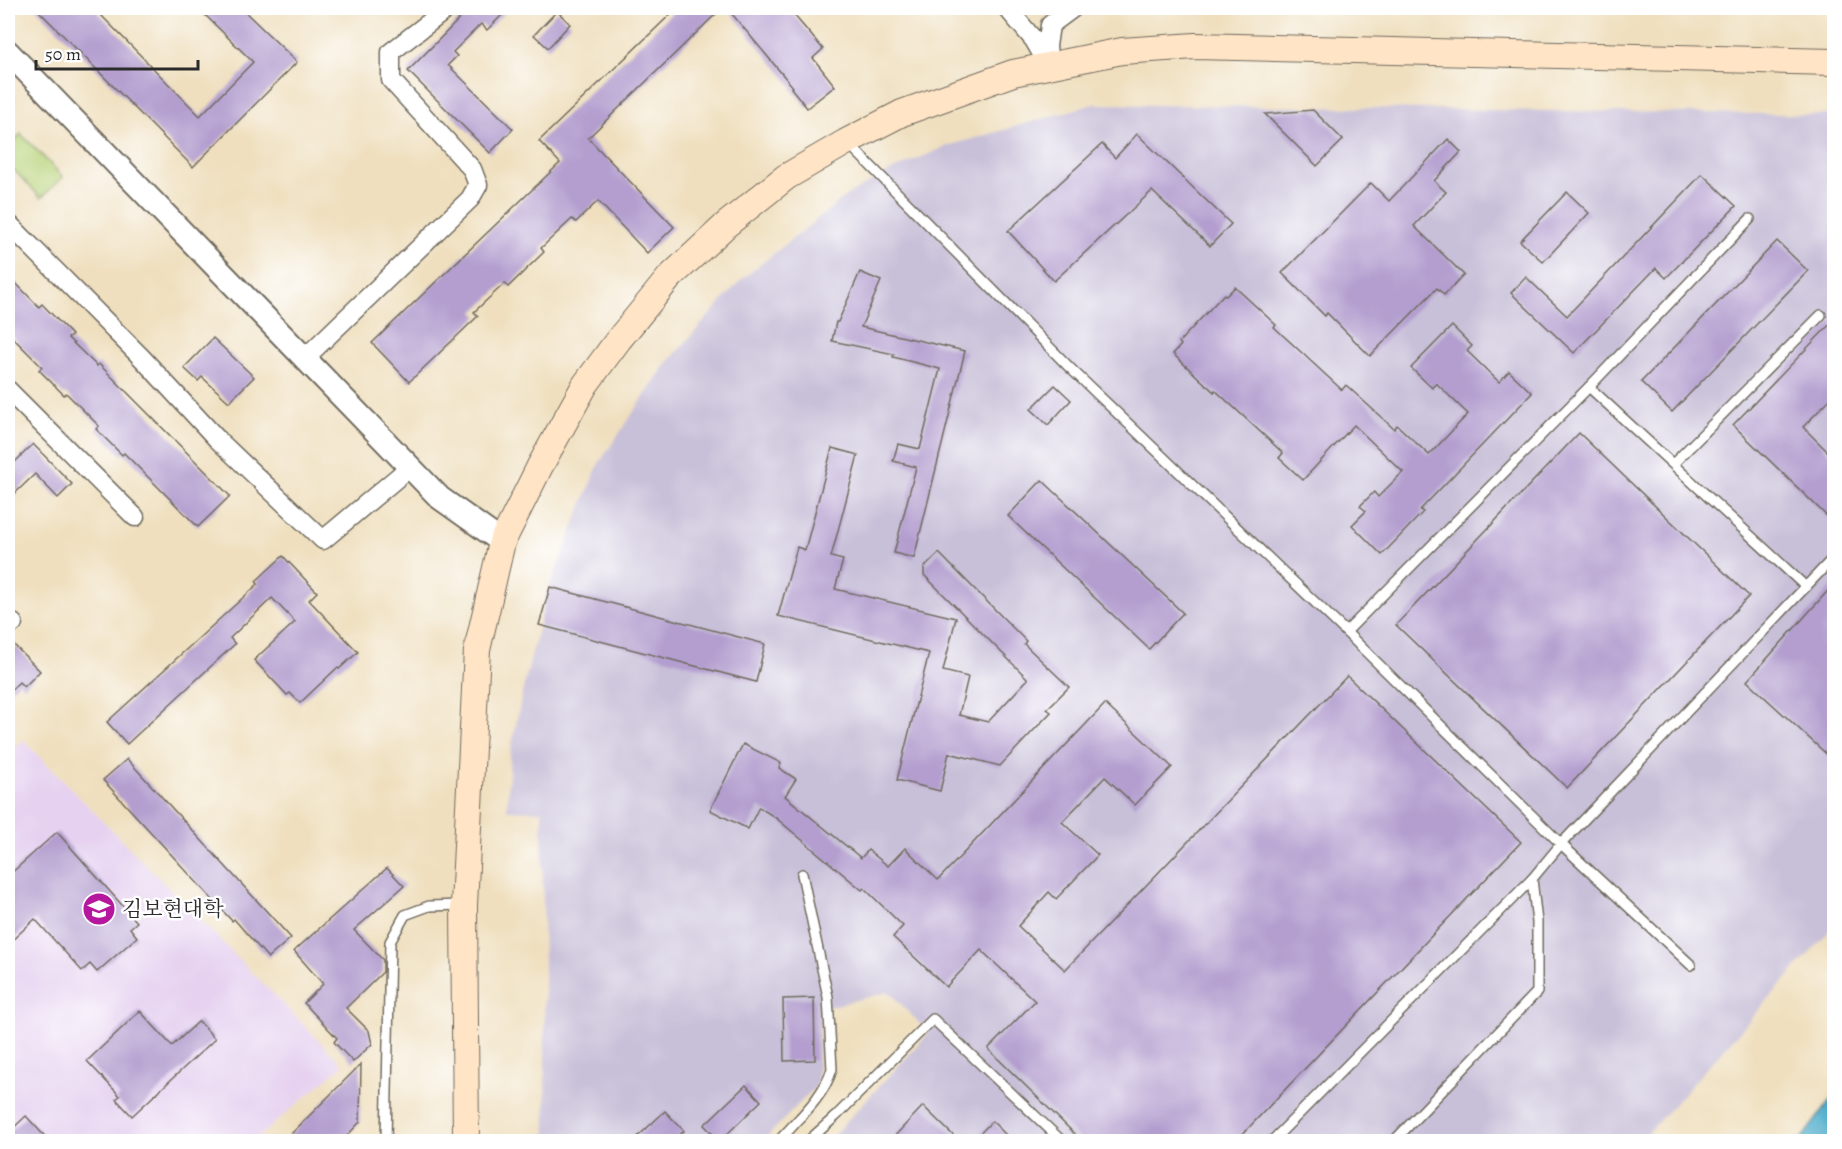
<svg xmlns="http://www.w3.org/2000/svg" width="1842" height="1149" font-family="Alegreya,'Noto Serif KR',serif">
<rect width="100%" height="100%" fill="#fff"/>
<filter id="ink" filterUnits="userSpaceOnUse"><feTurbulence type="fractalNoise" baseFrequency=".0167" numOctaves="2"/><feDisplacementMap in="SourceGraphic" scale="12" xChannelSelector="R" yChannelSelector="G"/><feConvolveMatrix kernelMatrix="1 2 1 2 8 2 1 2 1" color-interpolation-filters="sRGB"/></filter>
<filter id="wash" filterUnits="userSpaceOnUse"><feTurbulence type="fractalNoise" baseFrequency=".008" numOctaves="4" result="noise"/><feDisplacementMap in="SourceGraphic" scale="24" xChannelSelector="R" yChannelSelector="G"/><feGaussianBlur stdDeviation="1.35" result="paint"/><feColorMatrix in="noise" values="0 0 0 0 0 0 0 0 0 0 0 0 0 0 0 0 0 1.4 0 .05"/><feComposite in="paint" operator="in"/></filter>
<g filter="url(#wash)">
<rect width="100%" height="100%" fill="#efdfbe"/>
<!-- built -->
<polygon fill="#e6d2f0" points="23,740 343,1065 254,1141 8,1141 8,754"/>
<!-- industrial -->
<polygon fill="#c8bfd8" points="1094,104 1834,115 1834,926 1641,1141 828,1141 929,1033 889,992 820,1009 817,1085 763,1141 546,1141 542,811 507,810 510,755 523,689 547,593 599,463 667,363 741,280 847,195 893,170 944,147"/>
<!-- green -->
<polygon fill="#b7d277" stroke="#717e51" stroke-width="1.5" points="21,134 63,177 41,198 8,164 8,147"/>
<!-- water -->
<polygon fill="#4aaac9" stroke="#3a6a7a" stroke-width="1.5" points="1834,1095 1834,1141 1798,1141 1803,1137"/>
<g id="blocks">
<!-- building -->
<g fill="#b39ecf">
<polygon points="36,8 94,8 200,116 253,62 198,8 241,8 297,62 193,167"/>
<polygon points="463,8 509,8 487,30 481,24 453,52 457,56 448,65 513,129 490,153 408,71 467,11"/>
<polygon points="677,8 722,8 588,138 674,227 647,253 598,201 576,222 572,219 541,248 544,252 508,287 505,283 474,312 478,316 409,382 372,343 560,163 539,141"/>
<polygon points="727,8 788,8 823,49 813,58 835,86 807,108 791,88 793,87"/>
<polygon points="557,11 570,24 548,48 534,35"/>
<polygon points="1313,110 1343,140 1317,166 1265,114"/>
<polygon points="1137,134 1231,224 1210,246 1152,191 1054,281 1008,231 1102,144 1115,158"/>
<polygon points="1448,139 1461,152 1434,181 1446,192 1414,226 1464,275 1444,295 1437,288 1370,356 1327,313 1325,316 1282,273 1371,183 1389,201"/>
<polygon points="1702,174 1736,206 1666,278 1656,268 1574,353 1511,293 1526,277 1567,316"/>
<polygon points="1567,192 1589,213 1543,262 1520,241"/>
<polygon points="1777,241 1808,271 1672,412 1641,382"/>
<polygon points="860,272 881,281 861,327 965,351 914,558 894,553 916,467 893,461 898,444 920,449 940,369 893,357 894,354 832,341 836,322 838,322"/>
<polygon points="8,275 39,307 42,304 72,335 68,338 97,366 99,364 230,496 198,527 124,453 122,455 96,429 99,426 66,393 64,395 39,370 42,367 8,333"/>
<polygon points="1235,287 1276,325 1274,327 1342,390 1346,385 1394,429 1397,425 1429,455 1468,414 1436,383 1432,388 1411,368 1452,326 1472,346 1467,351 1499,382 1509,371 1532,393 1420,510 1423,512 1382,555 1352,525 1366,511 1360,506 1374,492 1378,497 1403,472 1354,425 1303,480 1279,458 1283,453 1215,390 1214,392 1173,354 1181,345 1179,342 1224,294 1226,296"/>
<polygon points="1834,320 1834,395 1803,427 1834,458 1834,523 1733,425"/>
<polygon points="213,338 254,377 229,402 202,377 198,381 184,368"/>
<polygon points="1055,385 1071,400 1048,425 1031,409"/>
<polygon points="1579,433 1749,596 1567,788 1396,625"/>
<polygon points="33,444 72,484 58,498 35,474 8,500 8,469"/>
<polygon points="832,448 858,455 831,557 843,560 835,589 956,618 943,671 968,677 959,715 988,722 1028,679 924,575 924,568 939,553 1026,641 1024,644 1069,687 1047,709 1051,712 1000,766 949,753 940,791 897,780 929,653 778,616 797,547 805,550"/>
<polygon points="1042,480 1183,613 1149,649 1008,516"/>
<polygon points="283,556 317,592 309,600 358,652 339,669 337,668 300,703 290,693 287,695 254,660 295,622 272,598 230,638 235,644 127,744 107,722 258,584 256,581"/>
<polygon points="1834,584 1834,761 1747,681"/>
<polygon points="550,587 765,644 756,682 539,625"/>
<polygon points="8,639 40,671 24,687 19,682 8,693"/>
<polygon points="1347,676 1521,842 1235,1142 1083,1142 988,1049 1035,1001 981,950 946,987 893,937 903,926 864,888 862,890 776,818 759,807 748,829 710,810 743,744 781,763 779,768 796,779 785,796 861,858 868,850 888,866 905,848 938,880 1105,704 1172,767 1135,805 1105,777 1062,822 1098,855 1056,899 1049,892 1018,926 1065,970"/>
<polygon points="127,759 291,938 268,958 234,919 232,921 103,780"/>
<polygon points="57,832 137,922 130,928 137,937 97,972 90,964 82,971 35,919 8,944 8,876"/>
<polygon points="387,868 404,886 354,930 383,960 383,972 346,1008 369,1031 372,1044 353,1062 334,1042 337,1038 304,1003 323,984 294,951"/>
<polygon points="814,998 815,1060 784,1061 783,999"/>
<polygon points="140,1011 172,1046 199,1021 215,1039 132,1116 116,1099 120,1096 87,1061"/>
<polygon points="361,1064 360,1122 341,1142 283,1142"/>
<polygon points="746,1085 761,1101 720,1141 704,1125"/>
<polygon points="923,1106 960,1142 889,1142"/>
<polygon points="665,1111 684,1131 672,1142 632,1142"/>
<polygon points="26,1116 50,1142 8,1142 8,1133"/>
<polygon points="992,1121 1013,1142 972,1142"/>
</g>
</g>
</g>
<g filter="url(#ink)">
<use href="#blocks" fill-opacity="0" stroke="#706a5e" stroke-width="1.5"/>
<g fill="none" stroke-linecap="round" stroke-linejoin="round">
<defs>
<g id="service">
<polyline points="848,143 1069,367 1346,632 1561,844 1691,965"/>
<polyline points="1589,387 1806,587"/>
<polyline points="1673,464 1821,315"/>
<polyline points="1346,632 1589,387 1750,219"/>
<polyline points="386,1142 390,942 405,915 429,906 462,905"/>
<path d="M778,1142C797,1120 824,1097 832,1069L828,997L802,874"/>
<polyline points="807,1142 836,1116 933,1019 1063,1142"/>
<polyline points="1271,1142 1532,879 1561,844 1834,557"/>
<polyline points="1393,1142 1537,992 1537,922 1532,879"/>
</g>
<g id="minor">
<polyline points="1007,8 1034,40 1049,66"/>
<polyline points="1049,64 1047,46 1050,25 1073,8"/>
<polyline points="8,223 142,358 217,439 323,540 410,467"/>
<polyline points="305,358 470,199 478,185 472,169 391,80 391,52 448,8"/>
<polyline points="8,390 135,517"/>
<polyline points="8,622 13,623"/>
</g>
<polyline id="tertiary" points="8,52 440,498 502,542"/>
<polyline id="secondary" points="466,1142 464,905 477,650 502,542 540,466 585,385 619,339 669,278 727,224 786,177 846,142 902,113 1013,73 1122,51 1195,46 1834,62"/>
</defs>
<!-- service casing -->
<use href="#service" stroke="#706a5e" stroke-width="12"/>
<!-- minor casing -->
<use href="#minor" stroke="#706a5e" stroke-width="21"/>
<!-- tertiary casing -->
<use href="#tertiary" stroke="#706a5e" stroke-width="26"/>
<!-- secondary casing -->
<use href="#secondary" stroke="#706a5e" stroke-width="28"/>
<!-- service -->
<use href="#service" stroke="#fff" stroke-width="9"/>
<!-- minor -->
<use href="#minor" stroke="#fff" stroke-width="18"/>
<!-- tertiary -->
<use href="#tertiary" stroke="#fff" stroke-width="22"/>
<!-- secondary -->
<use href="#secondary" stroke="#ffe4c6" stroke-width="26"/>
</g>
</g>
<!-- icons -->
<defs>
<symbol id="university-disc" viewBox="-11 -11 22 22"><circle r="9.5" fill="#b5179e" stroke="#fff"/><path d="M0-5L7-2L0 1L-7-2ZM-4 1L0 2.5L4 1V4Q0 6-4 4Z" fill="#fff"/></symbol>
</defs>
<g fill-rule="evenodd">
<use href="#university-disc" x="80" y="890" width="38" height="38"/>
</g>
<g text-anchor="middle" stroke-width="5" stroke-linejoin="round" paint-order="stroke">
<!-- poi labels -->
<g font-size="21" fill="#2b2b2b" stroke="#fff" text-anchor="start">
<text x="122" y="916">김보현대학</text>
</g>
</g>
<!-- margin -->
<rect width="1842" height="1149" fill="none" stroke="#fff" stroke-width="30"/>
<!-- scale -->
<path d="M36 60v9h162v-9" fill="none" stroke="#2b2b2b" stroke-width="3"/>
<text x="45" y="60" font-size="18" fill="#2b2b2b" stroke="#ffffff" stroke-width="4.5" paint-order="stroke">50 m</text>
</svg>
